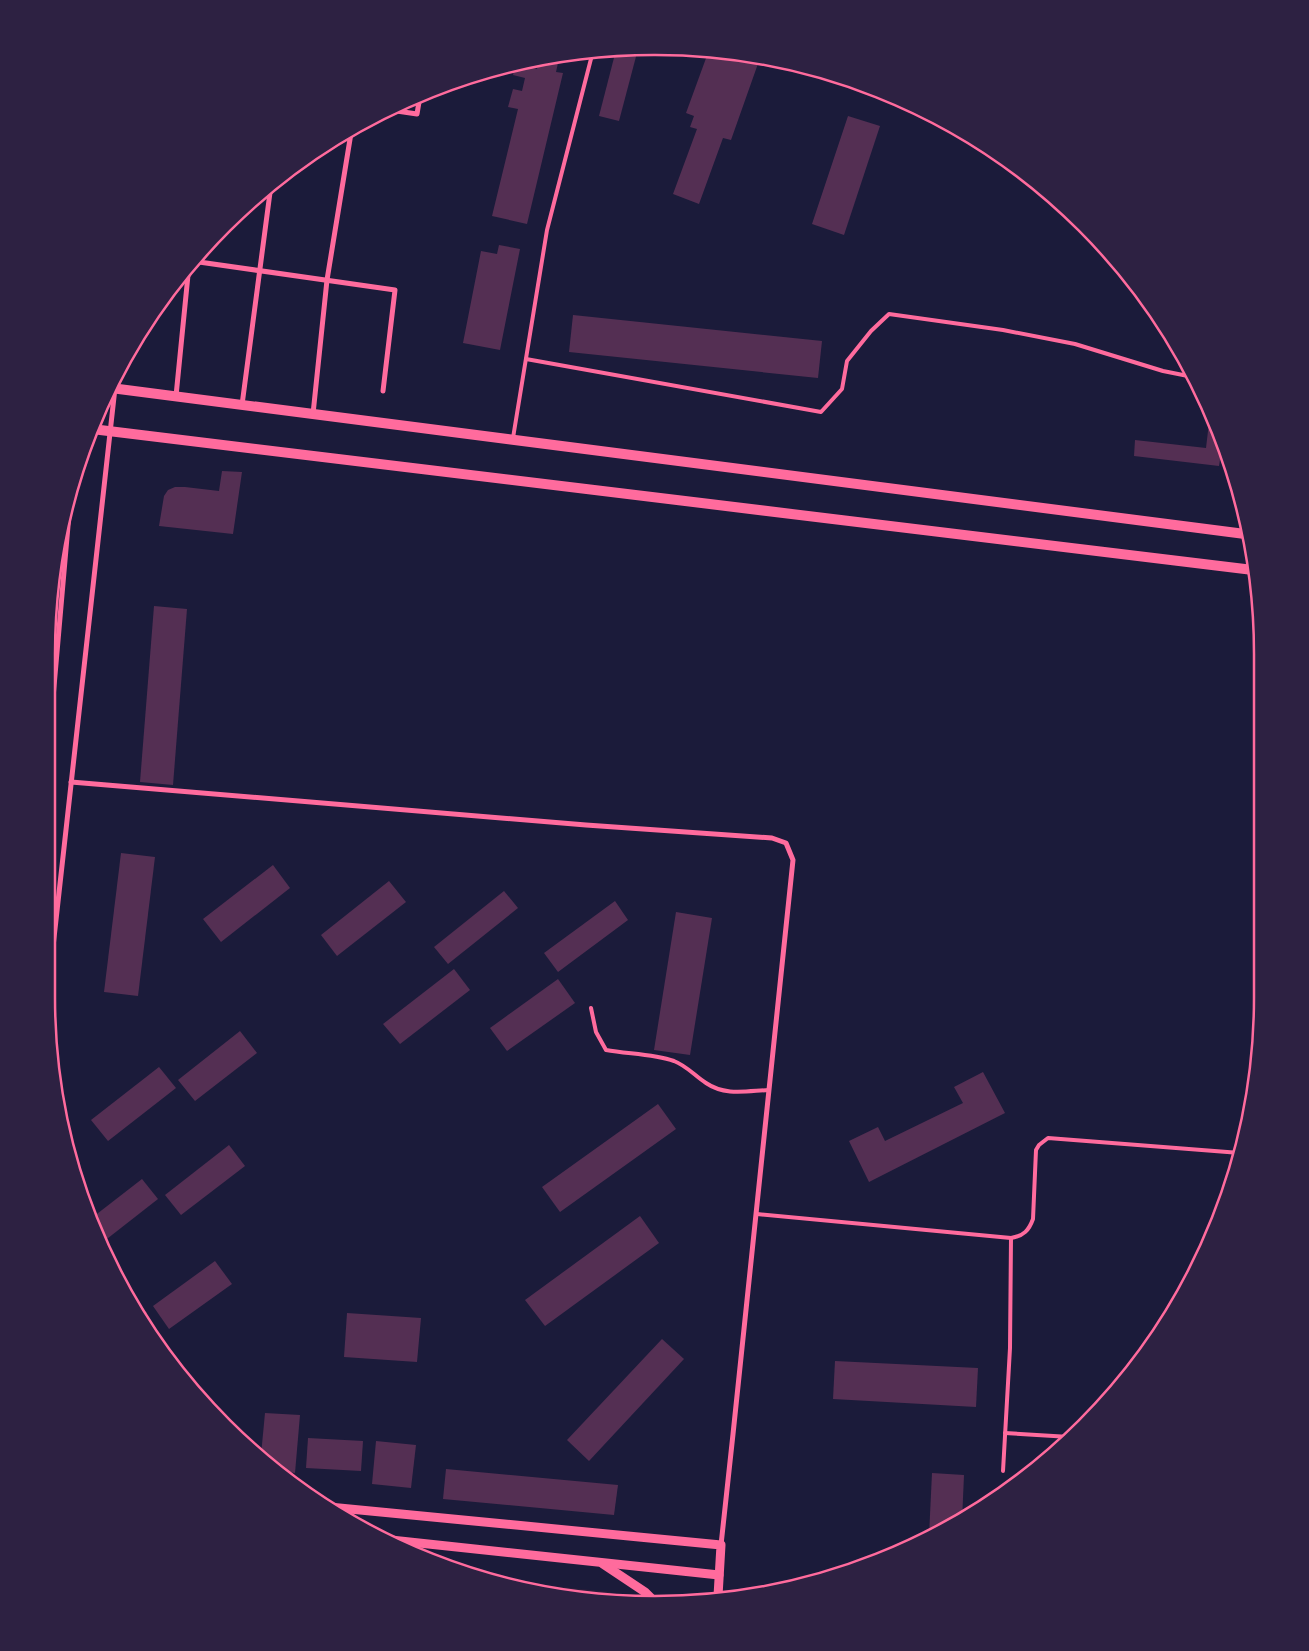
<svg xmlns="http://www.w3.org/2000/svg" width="1309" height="1651" font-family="'Sofia Sans Condensed',sans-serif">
<rect width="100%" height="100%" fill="#1b1b3a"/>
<!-- green -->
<polygon fill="#2a1e3b" points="486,1579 610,1592 622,1600 497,1584"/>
<!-- building -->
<g fill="#542f53">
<polygon points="638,49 619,121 599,116 616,50"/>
<polygon points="709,50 760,58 731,140 723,138 699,204 673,194 697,129 690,127 694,116 686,113"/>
<polygon points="542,59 558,63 556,72 563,73 527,224 492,216 518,109 508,107 513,89 522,91 525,78 513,75 515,65 519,65 537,69 539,60"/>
<polygon points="848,116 880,126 844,235 812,224"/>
<polygon points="1055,200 1066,210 1061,214 1052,203"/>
<polygon points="499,245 520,249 500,350 463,343 481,251 497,254"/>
<polygon points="573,315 822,341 818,378 569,352"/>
<polygon points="1210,414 1225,448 1222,447 1219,466 1134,456 1135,440 1206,448"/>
<polygon points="222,471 242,472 233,534 159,526 164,496 168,490 175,487 185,487 219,491"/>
<polygon points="154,606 187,609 173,785 140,782"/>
<polygon points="121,853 155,857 138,996 104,992"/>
<polygon points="273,865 290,888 221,942 203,919"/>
<polygon points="389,881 406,902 337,956 321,935"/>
<polygon points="504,891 518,908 448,964 434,947"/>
<polygon points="615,901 628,920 558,972 544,953"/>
<polygon points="676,912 712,918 690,1055 654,1050"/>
<polygon points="454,969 470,990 400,1044 383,1024"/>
<polygon points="558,979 575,1003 507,1051 490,1028"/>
<polygon points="240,1031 257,1053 195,1101 178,1080"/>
<polygon points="159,1067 176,1088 108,1141 91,1120"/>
<polygon points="983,1072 1005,1113 869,1182 849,1141 878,1127 885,1141 963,1103 954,1087"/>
<polygon points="658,1104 676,1129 560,1212 542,1187"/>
<polygon points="229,1145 245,1166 181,1215 165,1195"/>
<polygon points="142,1179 158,1199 103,1242 93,1217"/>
<polygon points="640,1216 659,1243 545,1326 525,1300"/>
<polygon points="215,1261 232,1284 169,1329 153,1306"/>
<polygon points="130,1292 147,1313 141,1318 128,1300 125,1295"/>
<polygon points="347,1313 421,1318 417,1362 344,1357"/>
<polygon points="662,1339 684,1359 589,1461 567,1440"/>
<polygon points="835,1361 978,1368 976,1407 833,1399"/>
<polygon points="265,1413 300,1415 295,1473 283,1471 261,1455"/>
<polygon points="308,1438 363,1441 361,1471 306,1468"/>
<polygon points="376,1441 416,1445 411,1488 372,1484"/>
<polygon points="446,1469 618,1485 614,1515 443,1499"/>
<polygon points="932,1473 964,1475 962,1521 929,1536"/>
</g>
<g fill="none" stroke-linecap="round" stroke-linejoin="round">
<!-- service -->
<g stroke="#ff6b9d" stroke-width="4">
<polyline points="526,359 821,412 842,389 847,361 871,331 889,314 1003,330 1075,344 1163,371 1193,377"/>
<polyline points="513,438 547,230 593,51"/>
<path d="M591,1008L596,1032L606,1050C628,1054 653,1054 674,1061C687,1066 695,1076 706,1083C725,1096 746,1091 769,1090"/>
<path d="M757,1214L1011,1238C1024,1236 1029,1230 1033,1219L1036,1150L1039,1145L1048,1138L1240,1153"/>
<polyline points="1005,1433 1070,1437"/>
<polyline points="1003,1471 1010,1348 1011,1238"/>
</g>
<!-- minor -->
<g stroke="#ff6b9d" stroke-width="5">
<polyline points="390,110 417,114 420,96"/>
<polyline points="192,261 395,290 383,391"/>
<polyline points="176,396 189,265"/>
<polyline points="242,405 271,185"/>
<polyline points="313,414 327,280 352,127"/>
<polyline points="47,767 70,503"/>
<path d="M71,782L586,825L772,838L786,843L793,860C769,1089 746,1317 721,1545"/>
<polyline points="47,1001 115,388"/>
</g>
<!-- tertiary -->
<g stroke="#ff6b9d" stroke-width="9">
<polyline points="329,1507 721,1545 718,1596"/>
<polyline points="391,1540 719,1575"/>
<polyline points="603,1564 645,1592 657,1604"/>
</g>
<!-- secondary -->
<g stroke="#ff6b9d" stroke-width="10">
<polyline points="111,388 1245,534"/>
<polyline points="92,429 1253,570"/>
</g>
</g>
<!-- crop -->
<path d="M0 0H1309V1651H0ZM654 55H655A599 599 0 0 1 1254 654V997A599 599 0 0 1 655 1596H654A599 599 0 0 1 55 997V654A599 599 0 0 1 654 55Z" fill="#2d2142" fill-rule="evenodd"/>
<path fill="none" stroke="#ff6b9d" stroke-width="2.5" d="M654 55H655A599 599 0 0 1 1254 654V997A599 599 0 0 1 655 1596H654A599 599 0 0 1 55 997V654A599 599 0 0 1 654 55Z"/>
</svg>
